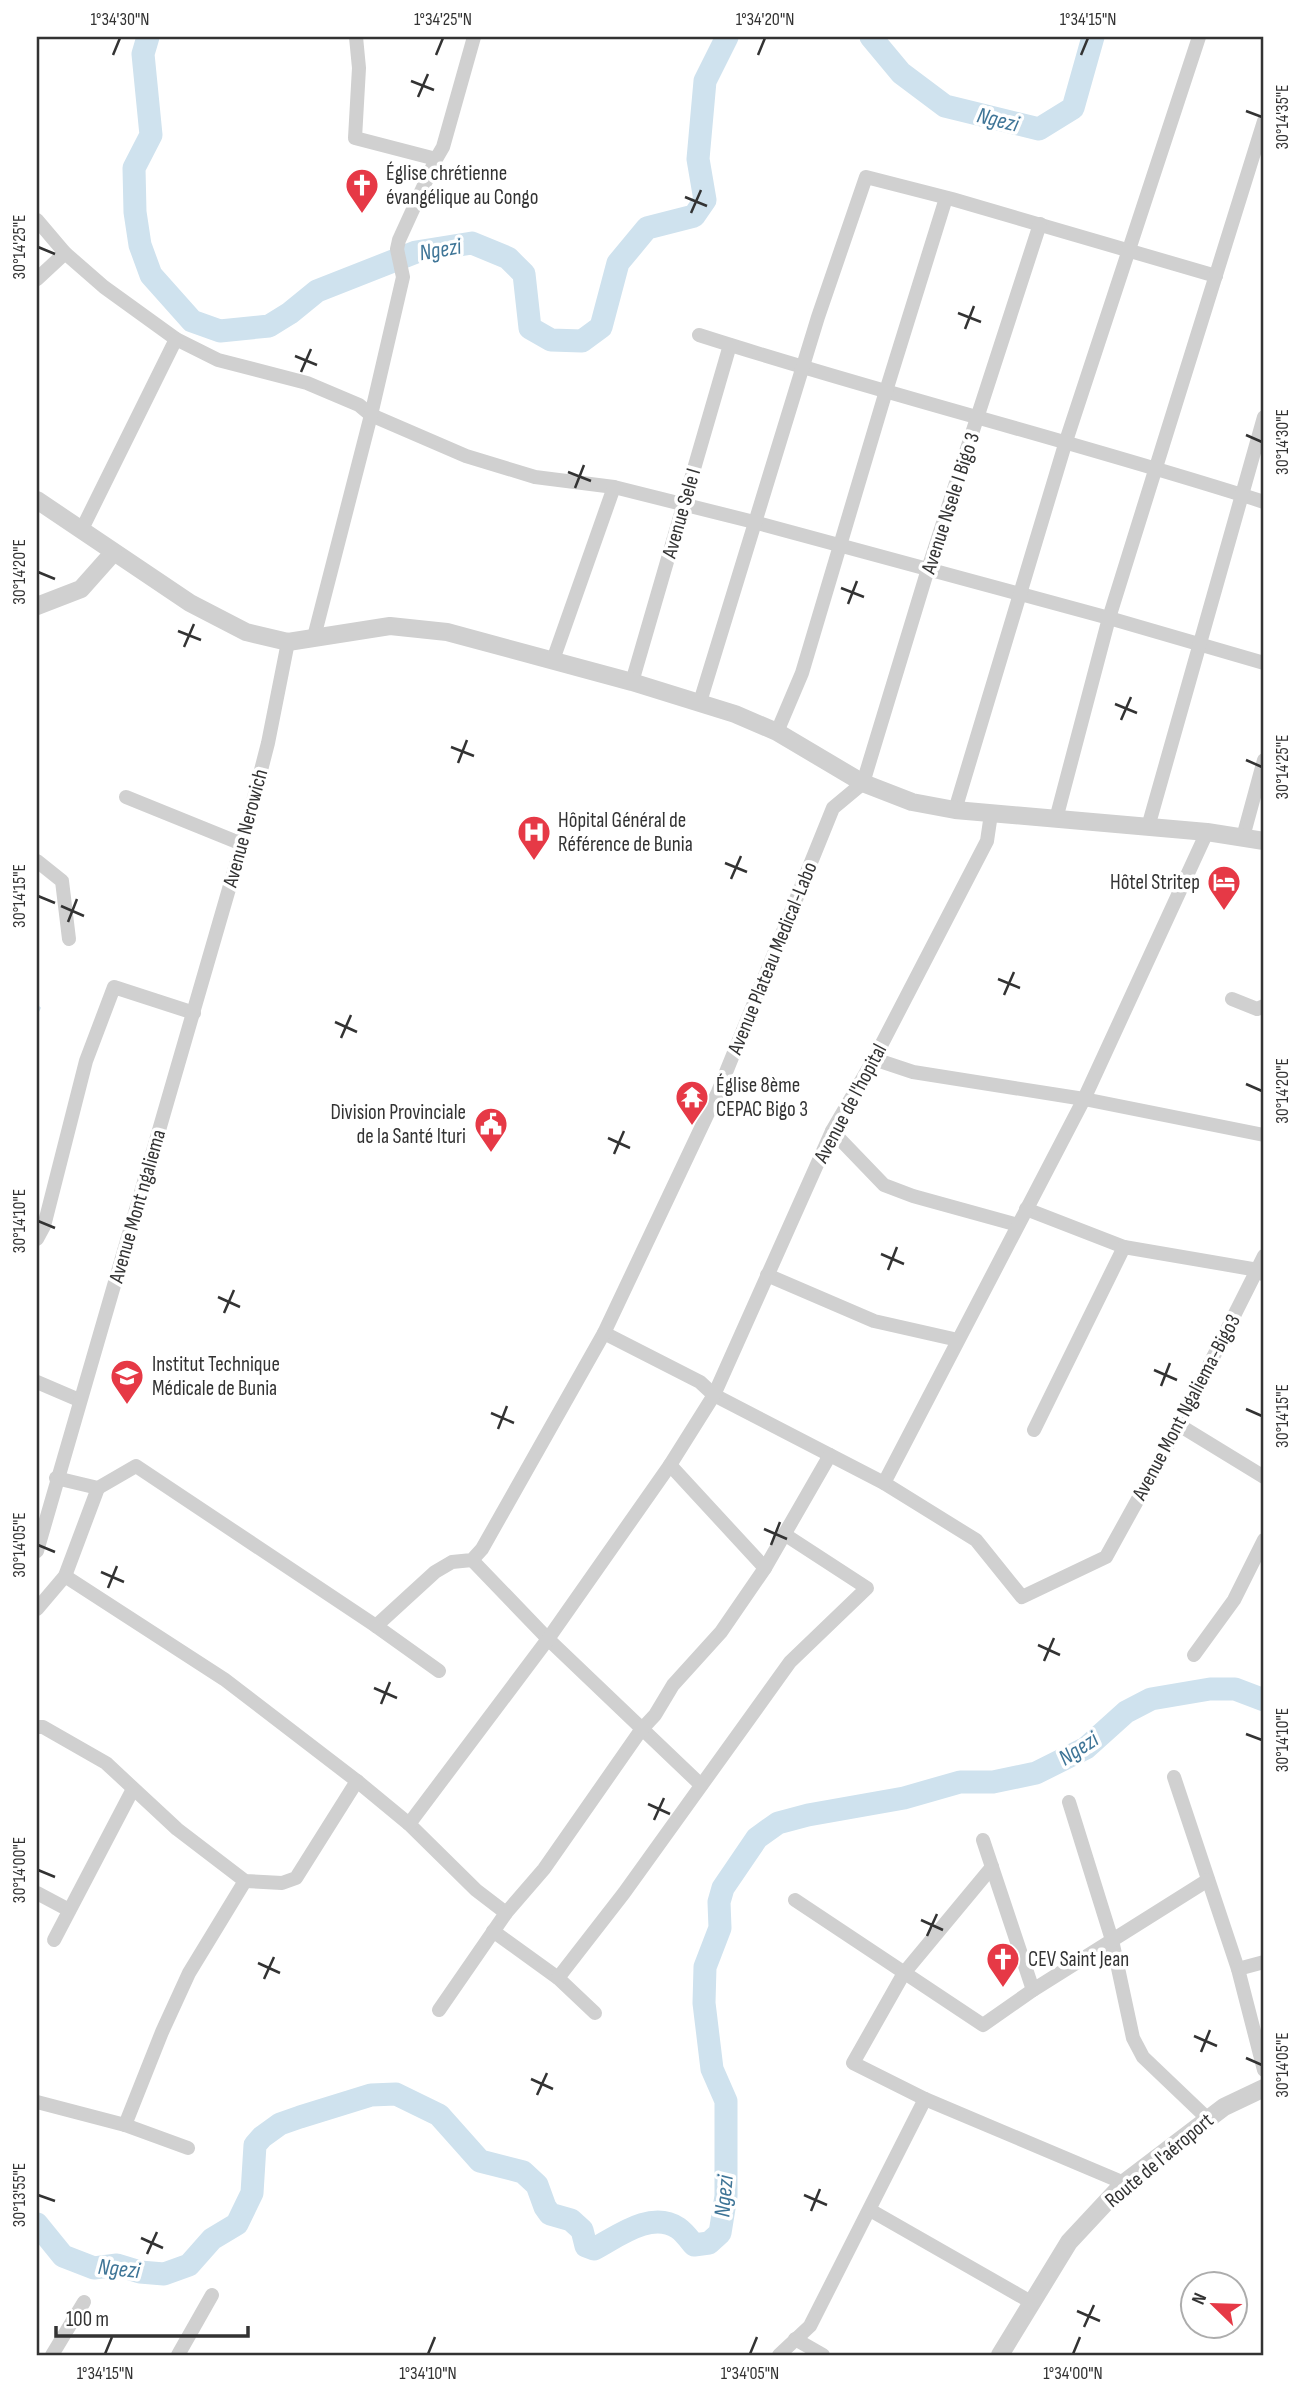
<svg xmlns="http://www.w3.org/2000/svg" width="1301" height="2392" font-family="'Sofia Sans Condensed',sans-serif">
<rect width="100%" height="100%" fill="#fff"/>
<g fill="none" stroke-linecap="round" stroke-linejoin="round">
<!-- stream -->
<polyline stroke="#cfe2ee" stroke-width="3.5" points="37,1012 39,1008"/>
<!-- river -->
<g stroke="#cfe2ee" stroke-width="23">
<polyline points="148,37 143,54 151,135 134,168 135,212 140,245 151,275 192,321 220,331 269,326 290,313 317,291 416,252 472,243 508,258 524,274 530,328 551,340 582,341 601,327 618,263 647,228 694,216 705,200 698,159 705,81 727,37"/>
<polyline points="871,37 901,73 945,106 1039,129 1073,108 1093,37"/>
<path d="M37,2224L63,2256L94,2268L117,2265L140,2272L164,2274L189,2265L212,2239L237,2224L252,2193L255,2145L262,2137L280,2124L300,2117L371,2095L396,2094L439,2115L480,2161L523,2172L537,2185L545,2207L550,2214L571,2220L582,2230L586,2246L594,2249C617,2237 651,2210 678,2228C684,2232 689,2239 694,2245L709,2243L720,2233L726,2196V2101L712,2069L704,2003L705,1967L720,1928L719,1902L723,1888L757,1838L778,1823L808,1815L904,1798L960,1782H993L1036,1773L1086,1748L1126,1712L1151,1699L1210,1689H1235L1264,1700"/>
</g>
<!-- minor -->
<g stroke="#d0d0d0" stroke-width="14">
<polyline points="356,37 359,68 355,138 436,159"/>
<polyline points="37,220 65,253 104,287 176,339 218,360 307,383 359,405 371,415 466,456 535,477 614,487 754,522 1109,618 1264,663"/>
<polyline points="37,279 65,253"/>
<path d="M699,335C886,395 1077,442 1264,502"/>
<polyline points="81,531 176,339"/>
<polyline points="314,637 371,415 403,277 397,249 399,240 436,159 443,147 474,37"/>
<polyline points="553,660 614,487"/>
<polyline points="632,682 730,345"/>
<polyline points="700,702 818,317 866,177 952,199 1216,276"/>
<polyline points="777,732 802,673 886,391 946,198"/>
<polyline points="126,797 242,844"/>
<polyline points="955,810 1066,441 1199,37"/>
<polyline points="1056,819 1109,618 1264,121"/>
<polyline points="1148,827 1264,417"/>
<polyline points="1243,837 1264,760"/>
<polyline points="37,861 62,881 69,939"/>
<polyline points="1232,999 1257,1009 1264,1006"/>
<polyline points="874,1059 913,1072 1084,1099 1264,1135"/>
<polyline points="832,1131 884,1185 913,1196 1018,1225"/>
<polyline points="1026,1209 1124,1247 1258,1270 1263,1274"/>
<polyline points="37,1239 44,1226 86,1061 114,987 194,1013"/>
<polyline points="767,1275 874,1321 958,1340"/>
<polyline points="604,1333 700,1382 714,1395 884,1483 976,1540 1022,1597 1106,1557 1179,1425 1264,1256"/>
<polyline points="37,1382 79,1400"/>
<polyline points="1179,1425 1264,1477"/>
<polyline points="1034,1430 1124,1247"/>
<polyline points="670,1465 765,1568"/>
<polyline points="56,1478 98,1488 136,1466 376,1626 439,1671"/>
<polyline points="884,1483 1084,1099 1207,832"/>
<polyline points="37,1551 242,844 268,743 288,642"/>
<polyline points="472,1560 548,1639 701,1785"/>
<polyline points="65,1576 224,1679 357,1781 409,1824 476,1890 506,1913"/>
<polyline points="37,1609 65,1576 98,1488"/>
<polyline points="376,1626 435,1572 452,1562 472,1560 482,1549 604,1333 718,1092 833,808 863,783 928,569 1040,224"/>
<polyline points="1194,1655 1234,1600 1264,1540"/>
<polyline points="37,1727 43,1727 106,1763 177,1829 245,1881 282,1883 296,1878 357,1781"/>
<polyline points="1174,1777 1238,1969 1264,2070"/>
<polyline points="1069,1802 1112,1940 1133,2038 1143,2057 1208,2119"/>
<polyline points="409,1824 548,1639 670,1465 714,1395 832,1131 874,1059 987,841 991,814"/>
<polyline points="983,1840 1033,1990"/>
<polyline points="992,1867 904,1973 853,2063 925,2099 1124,2183"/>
<polyline points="37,1893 69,1910"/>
<polyline points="795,1900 983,2025 1033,1990 1208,1880"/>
<polyline points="493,1931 558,1978 595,2013"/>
<polyline points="54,1940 133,1789"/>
<polyline points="1238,1969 1264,1962"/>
<polyline points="558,1978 624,1893 790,1662 867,1588 784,1534"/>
<polyline points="439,2010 506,1913 544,1869 641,1730 655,1715 673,1685 721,1632 765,1568 830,1455"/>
<polyline points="37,2102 125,2125 188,2148"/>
<polyline points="125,2125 162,2032 189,1973 245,1881"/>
<polyline points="870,2210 1031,2302"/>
<polyline points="795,2339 823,2355"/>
<polyline points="52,2355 84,2302"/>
<polyline points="178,2355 212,2295"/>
<polyline points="779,2355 810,2326 925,2099"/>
</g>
<!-- tertiary -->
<g stroke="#d0d0d0" stroke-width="18">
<polyline points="37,500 190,603 246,632 288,642 390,626 447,632 632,682 735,714 777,732 863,783 912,802 955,810 1207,832 1264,841"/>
<polyline points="37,606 81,589 113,553"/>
<polyline points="1000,2355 1069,2242 1124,2183 1224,2107 1264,2088"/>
</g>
</g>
<!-- ticks -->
<path fill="none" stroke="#333" stroke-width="2.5" d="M113,55L120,38M436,55L443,38M758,55L765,38M1081,55L1088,38M411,81L434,90M418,97L428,74M1246,111L1262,117M685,197L707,206M691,213L701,190M38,247L55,254M958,313L981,322M965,329L974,306M295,356L317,365M301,372L311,349M1246,435L1262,442M568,472L591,481M575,488L584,465M38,572L55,579M841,588L864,597M848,604L857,581M178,631L201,640M184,647L194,624M1115,704L1137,713M1121,720L1131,697M451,747L474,756M1246,760L1262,767M458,763L467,740M725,863L747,872M731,879L741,856M38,896L55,903M61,906L84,916M68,922L77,899M998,979L1020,988M1004,995L1014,972M335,1022L357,1032M341,1038L351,1015M1246,1084L1262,1091M608,1138L630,1148M614,1154L624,1131M38,1221L55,1228M881,1254L904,1264M888,1270L897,1247M218,1297L240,1307M224,1313L234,1290M1154,1370L1177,1380M1161,1386L1170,1363M1246,1409L1262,1416M491,1413L514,1423M498,1429L507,1406M764,1529L787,1539M38,1545L55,1552M771,1545L780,1522M101,1572L124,1582M108,1588L117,1566M1038,1645L1060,1655M1044,1661L1054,1638M374,1688L397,1698M381,1704L390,1682M1246,1734L1262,1740M648,1804L670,1814M654,1820L664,1798M38,1870L55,1877M921,1920L943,1930M927,1936L937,1914M258,1963L280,1973M264,1979L274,1957M1194,2036L1217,2046M1201,2052L1210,2030M1246,2058L1262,2065M531,2079L553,2089M537,2095L547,2073M38,2195L55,2201M804,2195L827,2205M811,2211L820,2189M141,2238L163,2248M147,2254L157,2232M1077,2311L1100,2321M1084,2327L1094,2305M105,2354L112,2337M428,2354L435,2337M750,2354L757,2337M1073,2354L1080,2337"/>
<!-- icons -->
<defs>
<symbol id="church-pin" viewBox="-11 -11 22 30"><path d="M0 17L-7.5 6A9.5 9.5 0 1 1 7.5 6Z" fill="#e63946" stroke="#fff"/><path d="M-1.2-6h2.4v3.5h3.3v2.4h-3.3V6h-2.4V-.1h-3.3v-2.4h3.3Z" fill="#fff"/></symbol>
<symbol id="hospital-pin" viewBox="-11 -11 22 30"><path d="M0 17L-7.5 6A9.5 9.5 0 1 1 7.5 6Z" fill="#e63946" stroke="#fff"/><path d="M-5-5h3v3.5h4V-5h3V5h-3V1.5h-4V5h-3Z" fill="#fff"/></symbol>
<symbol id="hotel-pin" viewBox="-11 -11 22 30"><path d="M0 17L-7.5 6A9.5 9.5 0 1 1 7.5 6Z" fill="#e63946" stroke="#fff"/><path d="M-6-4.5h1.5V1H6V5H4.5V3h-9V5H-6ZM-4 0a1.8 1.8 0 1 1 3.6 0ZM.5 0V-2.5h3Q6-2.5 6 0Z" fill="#fff"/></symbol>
<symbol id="temple-pin" viewBox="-11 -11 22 30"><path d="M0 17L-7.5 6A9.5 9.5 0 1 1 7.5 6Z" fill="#e63946" stroke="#fff"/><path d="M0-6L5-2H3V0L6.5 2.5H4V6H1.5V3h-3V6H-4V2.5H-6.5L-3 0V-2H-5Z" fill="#fff"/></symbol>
<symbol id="civic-pin" viewBox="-11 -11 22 30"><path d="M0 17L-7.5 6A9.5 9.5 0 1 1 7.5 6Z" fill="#e63946" stroke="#fff"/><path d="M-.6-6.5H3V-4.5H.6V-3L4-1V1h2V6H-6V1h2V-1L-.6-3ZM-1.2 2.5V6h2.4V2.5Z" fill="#fff"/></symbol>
<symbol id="school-pin" viewBox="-11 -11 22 30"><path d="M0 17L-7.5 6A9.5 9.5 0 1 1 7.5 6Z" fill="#e63946" stroke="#fff"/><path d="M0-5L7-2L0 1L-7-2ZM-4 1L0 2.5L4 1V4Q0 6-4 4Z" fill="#fff"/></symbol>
</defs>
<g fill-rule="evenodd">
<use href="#church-pin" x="343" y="166" width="38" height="52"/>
<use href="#hospital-pin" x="515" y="813" width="38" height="52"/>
<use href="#hotel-pin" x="1205" y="863" width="38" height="52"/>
<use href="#temple-pin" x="673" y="1078" width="38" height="52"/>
<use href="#civic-pin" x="472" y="1105" width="38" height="52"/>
<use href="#school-pin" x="108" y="1357" width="38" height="52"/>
<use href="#church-pin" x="984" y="1940" width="38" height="52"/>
</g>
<g text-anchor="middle" stroke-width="7" stroke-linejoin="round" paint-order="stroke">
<!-- poi labels -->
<g font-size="21" fill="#333" stroke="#fff" text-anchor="start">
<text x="386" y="180">Église chrétienne<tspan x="386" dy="24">évangélique au Congo</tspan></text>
<text x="558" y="827">Hôpital Général de<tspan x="558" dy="24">Référence de Bunia</tspan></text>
<text x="1200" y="889" text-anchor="end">Hôtel Stritep</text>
<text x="716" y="1092">Église 8ème<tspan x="716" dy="24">CEPAC Bigo 3</tspan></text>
<text x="466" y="1119" text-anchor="end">Division Provinciale<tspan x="466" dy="24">de la Santé Ituri</tspan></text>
<text x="152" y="1371">Institut Technique<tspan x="152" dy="24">Médicale de Bunia</tspan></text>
<text x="1028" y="1966">CEV Saint Jean</text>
</g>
<!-- street labels -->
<g font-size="21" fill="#333" stroke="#fff">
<text transform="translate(950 503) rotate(-72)" y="7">Avenue Nsele I Bigo 3</text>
<text transform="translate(681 513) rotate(-74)" y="7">Avenue Sele I</text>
<text transform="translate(245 828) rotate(-75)" y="7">Avenue Nerowich</text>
<text transform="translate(772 958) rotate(-68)" y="7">Avenue Plateau Medical-Labo</text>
<text transform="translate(850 1103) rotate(-62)" y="7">Avenue de l'hopital</text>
<text transform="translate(137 1206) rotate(-74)" y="7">Avenue Mont ngaliema</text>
<text transform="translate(1186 1407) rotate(-62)" y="7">Avenue Mont Ngaliema-Bigo3</text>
<text transform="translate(1159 2160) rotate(-40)" y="7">Route de l'aéroport</text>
</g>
<!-- water labels -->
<g font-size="23" font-style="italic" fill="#3f7597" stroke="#fff">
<text transform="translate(998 119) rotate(14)" y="8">Ngezi</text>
<text transform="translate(440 249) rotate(-10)" y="8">Ngezi</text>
<text transform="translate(1078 1748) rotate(-33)" y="8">Ngezi</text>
<text transform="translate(723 2196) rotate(-85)" y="8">Ngezi</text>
<text transform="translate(119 2268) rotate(6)" y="8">Ngezi</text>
</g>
</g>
<!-- border -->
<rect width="1301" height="2392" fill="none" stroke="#ffffff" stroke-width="77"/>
<!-- north arrow -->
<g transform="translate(1214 2305) rotate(293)"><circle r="33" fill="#ffffff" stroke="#adadad" stroke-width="2"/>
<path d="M0-5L12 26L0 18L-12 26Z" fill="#e63946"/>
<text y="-10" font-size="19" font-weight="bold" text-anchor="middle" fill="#333333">N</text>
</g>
<!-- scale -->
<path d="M56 2326v10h192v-10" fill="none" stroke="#333333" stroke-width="3.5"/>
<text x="66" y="2326" font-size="21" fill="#333333" stroke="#ffffff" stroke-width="5" paint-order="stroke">100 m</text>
<rect x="38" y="38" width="1224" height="2316" fill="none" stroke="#333" stroke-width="2.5"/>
<g font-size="18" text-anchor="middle" fill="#333">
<text x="120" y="25">1°34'30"N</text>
<text x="443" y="25">1°34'25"N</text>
<text x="765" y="25">1°34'20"N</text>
<text x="1088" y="25">1°34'15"N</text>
<text transform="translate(1282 117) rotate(-90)" y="6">30°14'35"E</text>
<text transform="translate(19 247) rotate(-90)" y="6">30°14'25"E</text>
<text transform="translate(1282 442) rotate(-90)" y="6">30°14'30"E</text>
<text transform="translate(19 572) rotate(-90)" y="6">30°14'20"E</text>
<text transform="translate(1282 767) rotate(-90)" y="6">30°14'25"E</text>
<text transform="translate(19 896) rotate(-90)" y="6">30°14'15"E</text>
<text transform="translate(1282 1091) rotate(-90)" y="6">30°14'20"E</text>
<text transform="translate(19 1221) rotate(-90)" y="6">30°14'10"E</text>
<text transform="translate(1282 1416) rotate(-90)" y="6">30°14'15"E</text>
<text transform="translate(19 1545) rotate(-90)" y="6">30°14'05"E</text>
<text transform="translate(1282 1740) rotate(-90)" y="6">30°14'10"E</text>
<text transform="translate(19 1870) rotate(-90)" y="6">30°14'00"E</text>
<text transform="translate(1282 2065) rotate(-90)" y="6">30°14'05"E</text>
<text transform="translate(19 2195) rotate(-90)" y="6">30°13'55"E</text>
<text x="105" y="2379">1°34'15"N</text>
<text x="428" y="2379">1°34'10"N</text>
<text x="750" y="2379">1°34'05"N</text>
<text x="1073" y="2379">1°34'00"N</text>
</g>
</svg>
